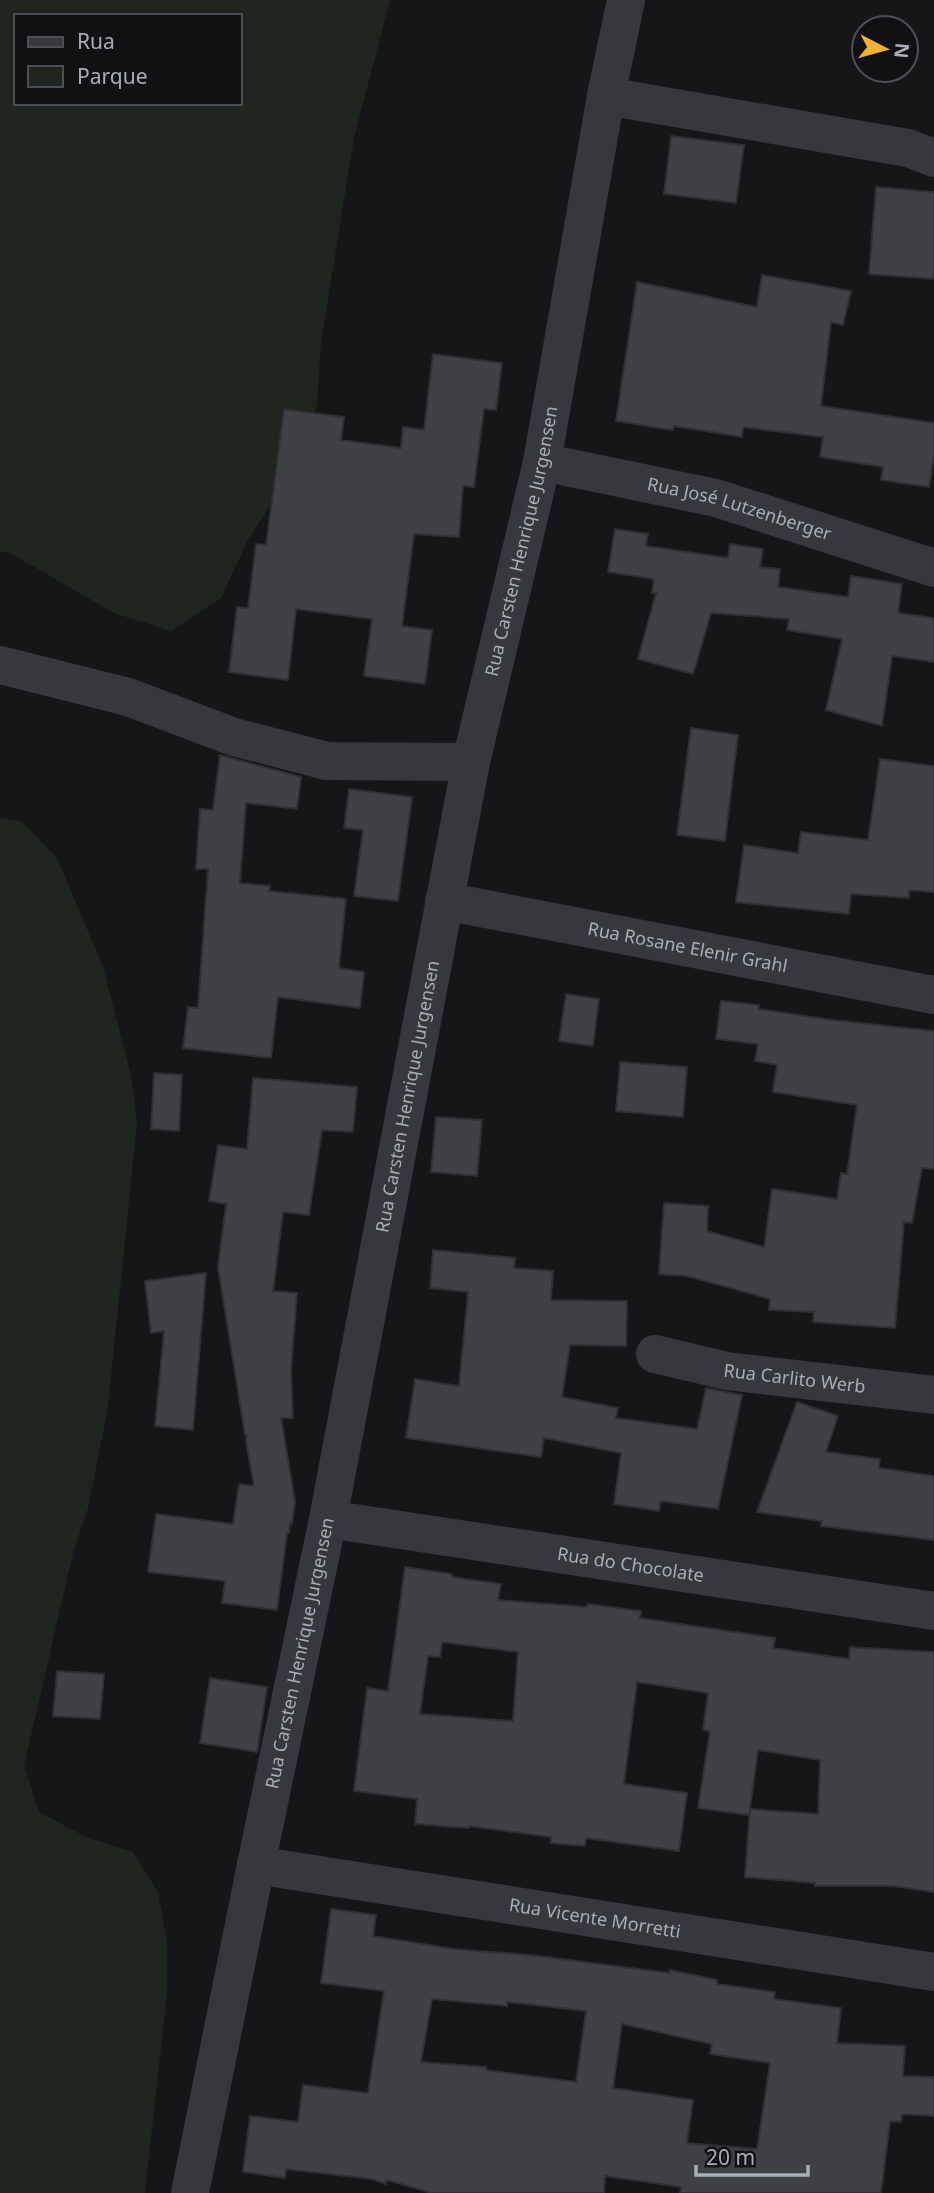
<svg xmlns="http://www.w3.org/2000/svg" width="934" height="2193" font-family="'Noto Sans',sans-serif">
<rect width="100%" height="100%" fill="#161618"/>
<!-- green -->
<g fill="#1e261f" fill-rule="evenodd">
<path d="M0,0H390L354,138L321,342L317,404L300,457L247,542L221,598L171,631L114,613L10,553L0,551ZM16,16H240V103H16Z"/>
<polygon points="0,818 21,821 57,858 103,967 131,1075 137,1122 108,1407 88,1508 73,1553 24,1766 39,1812 88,1838 133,1852 158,1892 167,1944 167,1992 145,2193 0,2193"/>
</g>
<!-- building -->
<g fill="#404145" stroke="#303034" stroke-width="2" fill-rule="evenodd">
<polygon points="671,136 744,145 736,203 664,194"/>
<polygon points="876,187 934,192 934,279 869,274"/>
<polygon points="762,275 851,291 843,325 831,322 821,406 934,423 934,456 929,487 881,480 883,467 820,457 823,437 743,427 742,437 674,426 673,430 616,421 637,282 757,307"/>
<polygon points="433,354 502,363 496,410 484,409 474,487 463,486 459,537 414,534 402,626 432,630 425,684 364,676 372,619 296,609 288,680 229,672 237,607 248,608 256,544 266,545 284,409 344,417 341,440 401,448 403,427 424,430"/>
<polygon points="615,529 648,534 646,546 728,558 730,544 763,549 760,567 780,569 778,587 848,597 851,576 902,584 898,613 934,618 934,662 892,656 882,726 826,710 842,639 787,630 789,619 711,613 693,674 638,659 656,593 652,593 654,579 608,572"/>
<polygon points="691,728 738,735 725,841 677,835"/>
<polygon points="220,755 301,777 297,809 246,803 240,883 270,886 269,891 346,899 339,968 364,972 360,1008 278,997 271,1058 183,1048 188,1007 198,1008 208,869 196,869 200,809 213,810"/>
<polygon points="880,759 934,766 934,892 909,890 909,898 851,894 849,914 736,902 744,845 798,853 801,832 868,840"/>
<polygon points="349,789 412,797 398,901 354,896 363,830 344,828"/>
<polygon points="566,994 599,999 593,1046 559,1041"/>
<polygon points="721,1001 759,1005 758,1009 832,1020 934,1031 934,1169 922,1168 912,1223 904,1222 895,1328 813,1322 814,1312 769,1310 770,1299 687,1276 659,1274 664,1203 708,1206 707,1231 764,1247 772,1189 837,1199 841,1173 847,1174 857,1105 773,1092 777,1065 755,1061 758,1044 716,1039"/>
<polygon points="620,1062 687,1067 683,1117 616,1111"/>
<polygon points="154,1073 182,1075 179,1131 151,1129"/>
<polygon points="253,1078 357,1087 353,1132 322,1130 309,1215 283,1212 273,1291 297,1293 291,1370 293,1418 281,1418 295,1502 292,1524 290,1523 289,1533 287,1533 277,1610 222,1603 225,1581 148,1572 156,1514 233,1524 239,1484 254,1486 246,1441 247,1435 245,1435 218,1267 226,1204 209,1201 218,1145 247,1149"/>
<polygon points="436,1117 482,1120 477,1176 431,1172"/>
<polygon points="433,1250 515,1258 514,1268 553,1271 551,1300 627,1301 626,1346 570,1345 562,1397 618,1408 616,1418 697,1429 706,1388 742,1395 718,1509 661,1501 659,1511 614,1504 621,1453 544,1438 541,1457 406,1438 415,1379 459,1386 468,1292 430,1288"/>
<polygon points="206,1273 193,1430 155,1426 164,1331 151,1333 145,1281"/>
<polygon points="797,1402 838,1416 826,1452 880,1459 879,1468 934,1476 934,1540 821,1526 822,1521 757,1512"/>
<path d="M405,1567L452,1574V1577L501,1584L498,1600L587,1607L588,1604L641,1611L640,1618L775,1638L773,1648L849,1659L850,1647L934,1652V1892L893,1886H815V1883L745,1877L750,1809L818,1814L820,1760L758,1750L749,1815L698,1808L710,1731L703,1730L708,1693L637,1682L624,1784L687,1793L679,1851L586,1838L585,1846L551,1843V1837L469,1826V1828L415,1824L417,1799L354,1791L367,1688L388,1691ZM442,1642L518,1652L513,1721L420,1714L428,1656L440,1657Z"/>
<polygon points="57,1671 104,1674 100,1719 53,1716"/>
<polygon points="210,1678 267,1687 257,1752 200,1743"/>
<path d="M331,1909L376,1915L373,1936L454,1949L530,1955L670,1973V1970L717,1980V1984L775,1992L774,1999L841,2008L837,2043L905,2046L903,2076L934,2077V2116L902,2114L901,2122L890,2121L881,2193H680L681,2187L605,2176L604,2193H432L387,2180L386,2184L372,2179L286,2169L285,2178L243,2172L250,2116L298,2122L303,2085L368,2093L384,1991L321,1983ZM432,1999L507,2006V2002L586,2011L576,2082L486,2070V2067L421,2062ZM622,2024L712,2044L710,2054L770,2063L757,2149L687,2143L693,2100L613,2088Z"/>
</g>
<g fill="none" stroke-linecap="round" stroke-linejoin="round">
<!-- minor -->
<g stroke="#37383d" stroke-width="38">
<polyline points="606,96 908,148 934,158"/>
<path id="s1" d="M542,462L716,498L934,568"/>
<polyline points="0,665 128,697 234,737 327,761 471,762"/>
<path id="s2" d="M444,901L934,995"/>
<path id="s3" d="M655,1354L727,1371L934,1395"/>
<path id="s4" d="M328,1519L934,1611"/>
<path id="s5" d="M256,1865L934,1972"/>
<path id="s6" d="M190,2193L256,1865L328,1519L471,762L542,462L606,96L626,0"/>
</g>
</g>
<g text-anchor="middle" stroke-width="5" stroke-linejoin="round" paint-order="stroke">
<!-- street labels -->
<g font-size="18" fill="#a8adb8" stroke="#111113">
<text dy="6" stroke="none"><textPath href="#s1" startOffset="203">Rua José Lutzenberger</textPath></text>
<text dy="6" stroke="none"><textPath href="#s6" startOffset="1685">Rua Carsten Henrique Jurgensen</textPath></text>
<text dy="6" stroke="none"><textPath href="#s2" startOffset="248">Rua Rosane Elenir Grahl</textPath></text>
<text dy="6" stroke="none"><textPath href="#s6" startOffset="1118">Rua Carsten Henrique Jurgensen</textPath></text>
<text dy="6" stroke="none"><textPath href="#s3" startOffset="142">Rua Carlito Werb</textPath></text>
<text dy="6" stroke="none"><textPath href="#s4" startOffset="306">Rua do Chocolate</textPath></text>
<text dy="6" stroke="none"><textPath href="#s6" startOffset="551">Rua Carsten Henrique Jurgensen</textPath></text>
<text dy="6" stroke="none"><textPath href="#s5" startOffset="343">Rua Vicente Morretti</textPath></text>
</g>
</g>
<!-- legend -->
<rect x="14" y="14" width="228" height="91" fill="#111113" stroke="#4d4f55" stroke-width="2"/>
<rect x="28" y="37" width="35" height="10" fill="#37383d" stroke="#4d4f55" stroke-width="2"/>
<text x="77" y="49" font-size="21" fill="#a8adb8">Rua</text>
<rect x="28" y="66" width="35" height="21" fill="#1e261f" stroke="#4d4f55" stroke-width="2"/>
<text x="77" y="84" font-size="21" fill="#a8adb8">Parque</text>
<!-- north arrow -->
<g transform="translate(885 49) rotate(96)"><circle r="33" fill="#111113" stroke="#4d4f55" stroke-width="2"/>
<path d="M0-5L12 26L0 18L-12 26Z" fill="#f2b134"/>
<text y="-10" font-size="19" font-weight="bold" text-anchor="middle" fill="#a8adb8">N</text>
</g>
<!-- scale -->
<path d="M696 2165v10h112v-10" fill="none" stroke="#a8adb8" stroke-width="3.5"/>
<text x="706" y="2165" font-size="21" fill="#a8adb8" stroke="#111113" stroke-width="5" paint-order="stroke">20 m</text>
</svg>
